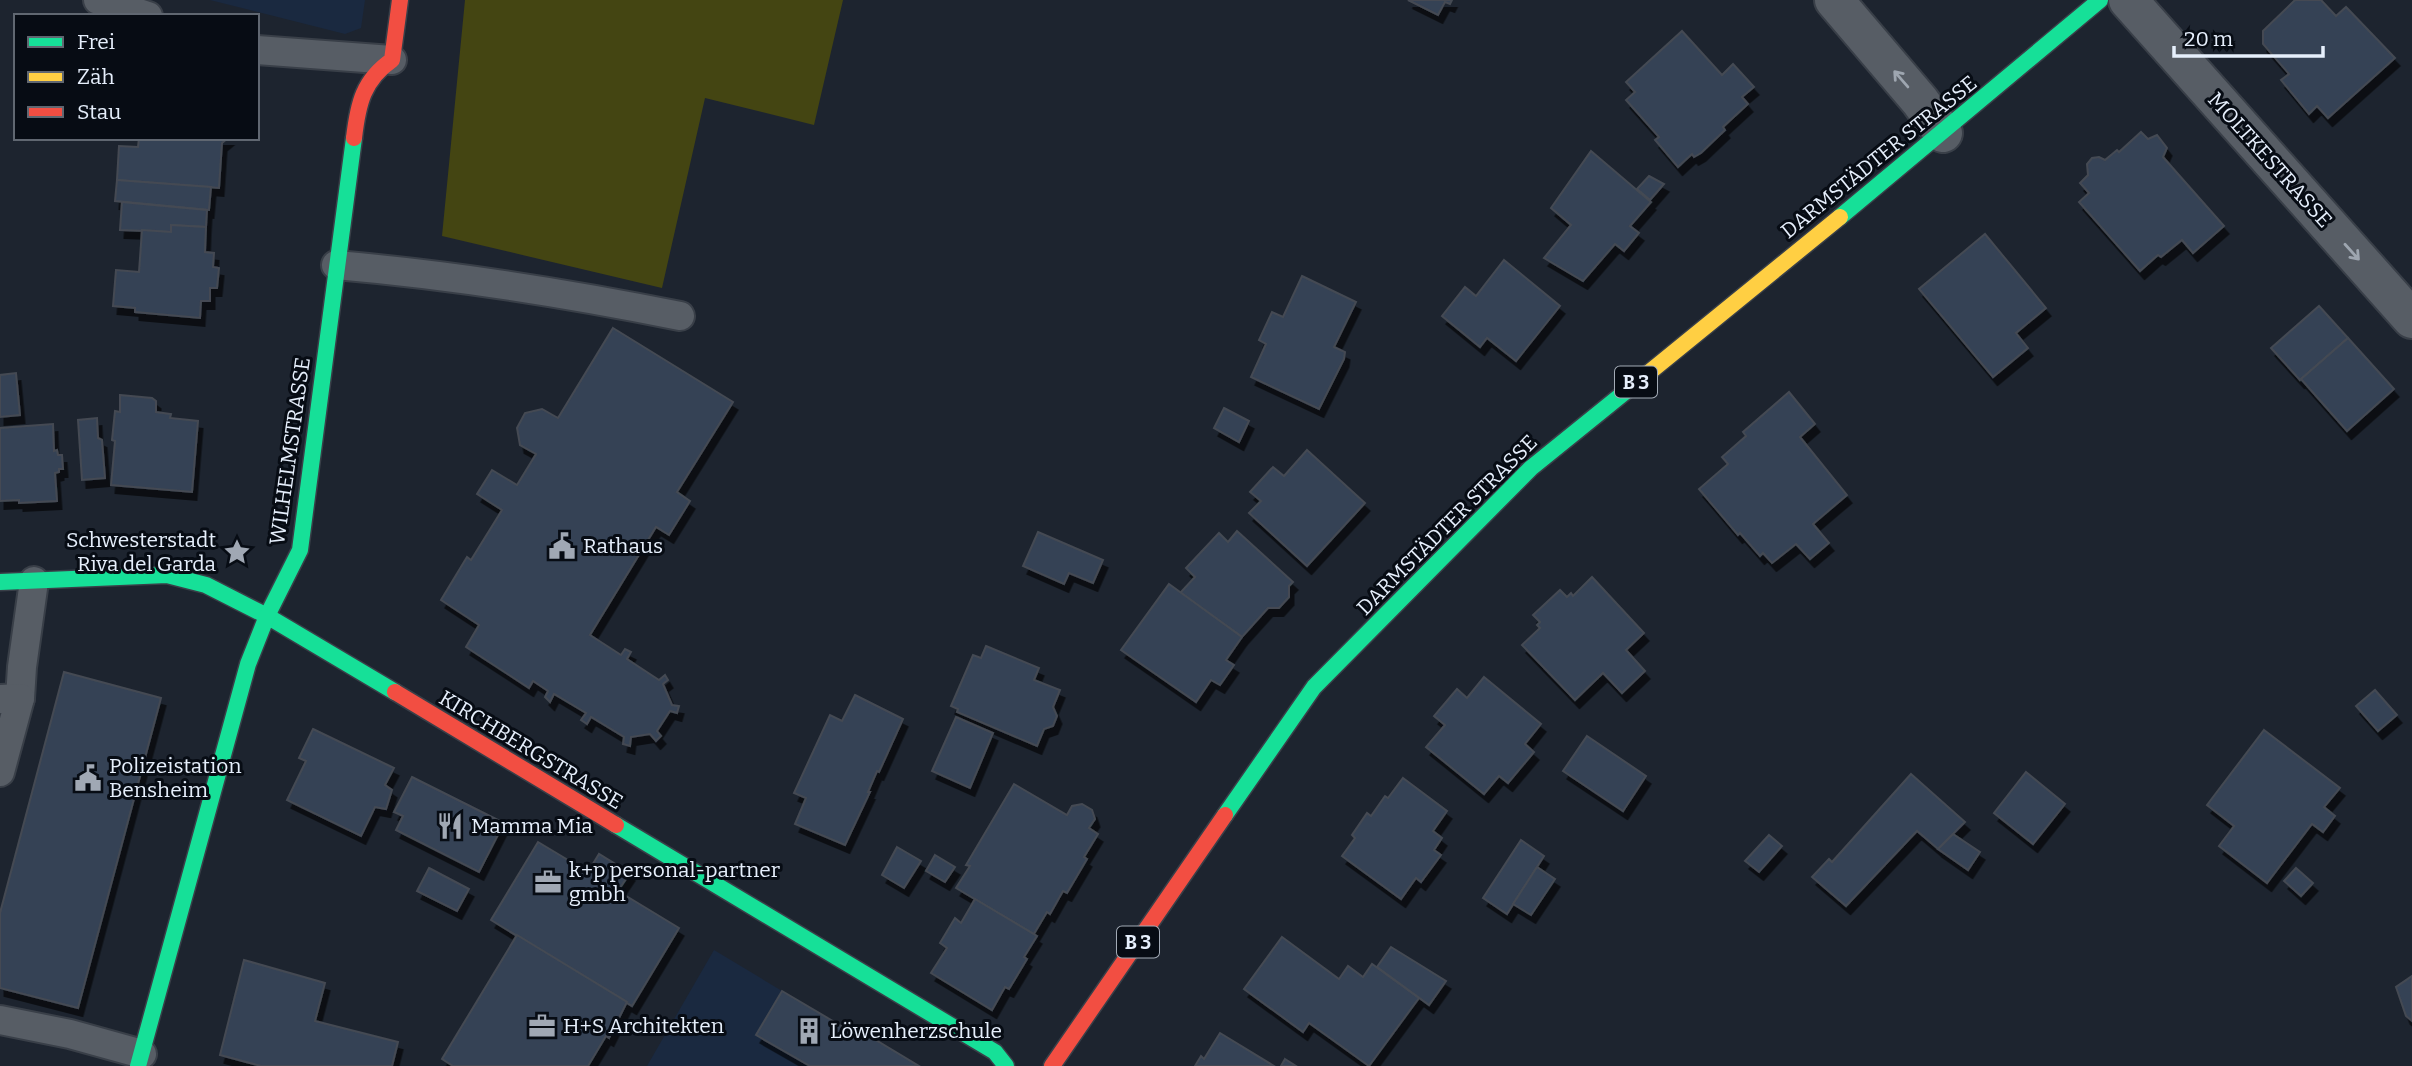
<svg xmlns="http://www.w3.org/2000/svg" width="2412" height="1066" font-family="Bitter,serif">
<defs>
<filter id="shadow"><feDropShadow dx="4.5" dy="8" stdDeviation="0" flood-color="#0009"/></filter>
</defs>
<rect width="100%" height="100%" fill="#1d242f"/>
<!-- built -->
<g fill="#1a2940">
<polygon points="210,0 365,0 361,28 345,34"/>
<polygon points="714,950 842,1027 846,1022 919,1066 647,1066"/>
</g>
<!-- green -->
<polygon fill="#444512" points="465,0 843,0 814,125 705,98 662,288 442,236"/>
<!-- building -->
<g fill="#364254" stroke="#444a53" stroke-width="2" filter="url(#shadow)">
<polygon points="1408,0 1452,0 1450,4 1445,2 1438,15"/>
<polygon points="2295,0 2321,0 2336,16 2346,7 2395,58 2328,118 2317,106 2309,114 2281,80 2289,74 2263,44 2263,31"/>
<polygon points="1682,31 1722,75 1733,64 1754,87 1742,97 1748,104 1723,127 1725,130 1701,153 1694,157 1692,154 1678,167 1655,140 1659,137 1626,100 1635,92 1626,82"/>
<polygon points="2141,132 2148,139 2157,135 2167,148 2163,157 2224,226 2193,253 2182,240 2161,257 2158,255 2140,271 2079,202 2089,193 2080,183 2088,175 2087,164 2092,158 2099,157 2105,160 2117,150 2119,152"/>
<polygon points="139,138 228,138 222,143 219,188 117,180 119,146 138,147"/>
<polygon points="1591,151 1651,202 1630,226 1639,233 1624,251 1615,244 1583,281 1544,258 1571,225 1551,208"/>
<polygon points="1649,176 1664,184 1650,200 1637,189"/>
<polygon points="117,180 211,187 209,210 115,201"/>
<polygon points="122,202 207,210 206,227 171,225 171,232 120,230"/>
<polygon points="171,225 206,227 205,252 214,253 213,267 219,268 217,288 210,288 210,301 201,301 200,318 135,312 135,308 113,306 116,270 139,272 142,230 171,232"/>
<polygon points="1985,234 2046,308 2016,333 2028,348 1993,377 1919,289"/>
<polygon points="1504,260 1560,306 1516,361 1487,338 1480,347 1442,316 1465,287 1476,296"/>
<polygon points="1302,276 1356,302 1334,347 1345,352 1344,359 1319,409 1251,377 1266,344 1259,340 1272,312 1283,317"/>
<polygon points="2319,306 2348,338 2300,380 2271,348"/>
<polygon points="613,328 733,402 677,492 690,501 669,535 656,527 590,635 621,655 625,649 631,652 627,659 659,680 665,675 668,680 663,684 672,705 679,706 677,713 670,711 657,731 661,736 656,741 650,734 631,737 630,746 623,744 624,737 591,717 587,724 581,720 586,713 554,694 550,702 545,697 548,691 533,681 529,688 466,647 479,625 441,600 467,557 471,560 502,510 477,494 492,470 517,485 536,454 520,445 517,428 525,413 542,409 558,418"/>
<polygon points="2348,338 2394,389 2347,431 2301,379"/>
<polygon points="16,373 20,415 0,417 0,375"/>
<polygon points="1789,392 1815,424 1800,437 1847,495 1813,524 1829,543 1810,559 1796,544 1772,563 1763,553 1760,556 1740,533 1738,535 1699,489 1728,464 1722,457 1746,436 1743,432"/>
<polygon points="120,395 152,398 156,401 156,412 171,414 170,418 198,421 192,492 111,485 115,441 112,440 115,411 120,412"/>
<polygon points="1224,408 1249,421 1239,442 1214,428"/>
<polygon points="97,418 98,438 102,440 105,478 82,480 78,420"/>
<polygon points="53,424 54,451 57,450 58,455 62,455 63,469 59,469 59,472 55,473 57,501 19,503 19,500 0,501 0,428"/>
<polygon points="1307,450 1365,503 1307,566 1249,513 1261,501 1250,492 1273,467 1284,476"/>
<polygon points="1237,531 1293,582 1289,586 1289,597 1279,608 1268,608 1242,637 1180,593 1195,577 1186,568 1219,533 1228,542"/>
<polygon points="1038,532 1103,560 1093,583 1069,573 1064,584 1023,566"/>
<polygon points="1592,577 1644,633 1626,650 1645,671 1622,693 1603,673 1575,700 1522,645 1540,628 1537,625 1540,622 1533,615 1560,590 1567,597 1571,593 1573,596"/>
<polygon points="1169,584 1242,637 1226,660 1234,665 1220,685 1211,680 1196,702 1121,650"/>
<polygon points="986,646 1039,668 1034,680 1060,690 1053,707 1057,716 1053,726 1044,729 1037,746 957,712 958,709 951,706 973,655 981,658"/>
<polygon points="64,672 161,698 78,1008 0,988 0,913"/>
<polygon points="1484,677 1541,724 1525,744 1534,752 1508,783 1499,776 1484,794 1426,747 1445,725 1434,716 1457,689 1467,698"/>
<polygon points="2375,690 2397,715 2378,731 2356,706"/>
<polygon points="855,695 903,719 879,772 877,771 868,792 870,792 845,845 795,824 806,798 794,793 830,715 842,721"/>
<polygon points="956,717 993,733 970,788 932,771"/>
<polygon points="313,729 394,768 385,785 392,790 386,809 375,807 361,836 287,800 306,761 299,758"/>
<polygon points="2264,730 2340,788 2324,807 2335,816 2323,832 2312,824 2267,883 2219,846 2234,826 2207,805"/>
<polygon points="1587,736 1646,776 1623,811 1563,771"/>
<polygon points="2026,772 2065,804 2033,844 1994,813"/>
<polygon points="1911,774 1965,822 1938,849 1917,831 1846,906 1812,877 1829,859 1832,862"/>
<polygon points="412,777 504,823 479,872 396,830 403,816 394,812"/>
<polygon points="1403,778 1447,811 1433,831 1442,838 1434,850 1441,855 1421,882 1416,878 1401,899 1342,856 1355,838 1352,835 1367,813 1371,816 1385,796 1388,798"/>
<polygon points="1014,784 1067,815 1072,806 1082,804 1092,810 1095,819 1089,828 1098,834 1084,857 1087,859 1067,893 1063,891 1050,914 1047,912 1034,934 956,888 970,866 966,865"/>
<polygon points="1953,834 1980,852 1968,870 1938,849"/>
<polygon points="1769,835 1782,846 1759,872 1745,861"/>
<polygon points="1521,840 1544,856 1507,914 1483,898"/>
<polygon points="538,842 588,872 599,854 630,873 618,891 679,928 632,1006 491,920"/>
<polygon points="897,847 921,861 904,888 882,875"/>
<polygon points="935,855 955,867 945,882 926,871"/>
<polygon points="1537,867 1555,879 1531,915 1513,904"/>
<polygon points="429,868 469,889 457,911 417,891"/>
<polygon points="2296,868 2313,883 2301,896 2284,881"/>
<polygon points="975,899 1037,936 1024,957 1027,959 1009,989 1005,987 992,1010 931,973 947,948 940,943 955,918 961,923"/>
<polygon points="517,935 627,1002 609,1038 606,1036 588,1066 453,1066 442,1059"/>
<polygon points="1282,937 1339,979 1348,966 1363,977 1372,964 1419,998 1369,1066 1309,1023 1303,1032 1244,989"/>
<polygon points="1391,947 1446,981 1429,1005 1377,967"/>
<polygon points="244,960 325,983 315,1021 398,1042 392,1066 261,1066 220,1055"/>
<polygon points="2412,976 2412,1021 2406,1016 2396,987"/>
<polygon points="782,991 843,1027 846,1022 919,1066 810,1066 756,1035"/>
<polygon points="1220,1033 1274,1066 1195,1066 1201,1056 1204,1059"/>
<polygon points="1285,1059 1296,1066 1281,1066"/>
</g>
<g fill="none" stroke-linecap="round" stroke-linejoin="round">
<defs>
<g id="lane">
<polyline points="98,0 148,16"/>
<polyline points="257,50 392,60"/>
<path d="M336,265C452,275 566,293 680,316"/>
<polyline points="20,698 22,667 34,581"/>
<polyline points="0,699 20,698 0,772"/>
<polyline points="0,1020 70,1034 142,1054"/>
</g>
<g id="street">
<polyline points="1834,0 1920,101 1943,133"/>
<polyline points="2128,0 2412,319"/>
</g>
<g id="fast">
<polyline points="1840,217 2100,0"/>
<polyline points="0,582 167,575 206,585 267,616 395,692"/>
<polyline points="1225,815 1314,687 1531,468 1646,375"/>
<polyline points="616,825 995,1052 1006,1066"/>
<polyline points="138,1066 248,664 267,616 300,550 354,138"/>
</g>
<polyline id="slow" points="1646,375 1840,217"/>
<g id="jam">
<path d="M354,138C358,104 363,80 392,60L400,0"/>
<polyline points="395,692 616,825"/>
<polyline points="1052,1066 1225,815"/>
</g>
</defs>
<!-- lane casing -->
<use href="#lane" stroke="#393f48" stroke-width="32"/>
<!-- street casing -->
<use href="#street" stroke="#393f48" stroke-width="42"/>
<!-- fast casing -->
<use href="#fast" stroke="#393f48" stroke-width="19"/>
<!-- slow casing -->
<use href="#slow" stroke="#393f48" stroke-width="19"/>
<!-- jam casing -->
<use href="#jam" stroke="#393f48" stroke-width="19"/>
<!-- lane -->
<use href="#lane" stroke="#575d65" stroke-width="28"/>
<!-- street -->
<use href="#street" stroke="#575d65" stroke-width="38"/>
<!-- fast -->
<use href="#fast" stroke="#16e098" stroke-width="16"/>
<!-- slow -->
<use href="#slow" stroke="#ffcf43" stroke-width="16"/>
<!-- jam -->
<use href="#jam" stroke="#f24e42" stroke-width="16"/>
</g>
<!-- one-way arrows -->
<defs><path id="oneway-shaft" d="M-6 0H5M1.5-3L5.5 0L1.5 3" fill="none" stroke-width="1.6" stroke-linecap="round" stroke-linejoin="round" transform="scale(1.75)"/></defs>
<g stroke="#9ea6b0">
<use href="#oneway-shaft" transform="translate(1901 79) rotate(-131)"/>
<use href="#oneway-shaft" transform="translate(2352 252) rotate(48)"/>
</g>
<!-- icons -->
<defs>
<symbol id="civic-bare" viewBox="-9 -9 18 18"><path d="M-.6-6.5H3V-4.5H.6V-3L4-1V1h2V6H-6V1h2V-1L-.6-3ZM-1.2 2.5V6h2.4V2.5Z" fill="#a0a8b4" stroke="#070c14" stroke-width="2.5" paint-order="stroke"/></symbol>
<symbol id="sight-bare" viewBox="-9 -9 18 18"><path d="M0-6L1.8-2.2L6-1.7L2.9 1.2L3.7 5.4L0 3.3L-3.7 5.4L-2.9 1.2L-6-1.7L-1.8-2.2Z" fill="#a0a8b4" stroke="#070c14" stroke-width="2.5" paint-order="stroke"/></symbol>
<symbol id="restaurant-bare" viewBox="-9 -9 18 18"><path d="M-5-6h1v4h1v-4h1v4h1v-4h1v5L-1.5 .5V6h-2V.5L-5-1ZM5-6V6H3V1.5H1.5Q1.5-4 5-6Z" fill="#a0a8b4" stroke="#070c14" stroke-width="2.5" paint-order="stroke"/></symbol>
<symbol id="office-bare" viewBox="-9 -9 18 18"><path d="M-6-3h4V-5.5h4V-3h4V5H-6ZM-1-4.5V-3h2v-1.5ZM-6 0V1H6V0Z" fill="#a0a8b4" stroke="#070c14" stroke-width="2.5" paint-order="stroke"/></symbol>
<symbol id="building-bare" viewBox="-9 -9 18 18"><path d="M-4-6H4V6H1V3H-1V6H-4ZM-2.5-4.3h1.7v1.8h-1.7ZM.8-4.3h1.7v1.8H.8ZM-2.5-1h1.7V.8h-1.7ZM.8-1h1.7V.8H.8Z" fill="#a0a8b4" stroke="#070c14" stroke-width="2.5" paint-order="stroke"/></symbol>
</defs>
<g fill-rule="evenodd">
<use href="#civic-bare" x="543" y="527" width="38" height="38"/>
<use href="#sight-bare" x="218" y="533" width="38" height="38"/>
<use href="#civic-bare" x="69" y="759" width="38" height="38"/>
<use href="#restaurant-bare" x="431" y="807" width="38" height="38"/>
<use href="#office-bare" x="529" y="863" width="38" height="38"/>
<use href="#office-bare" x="523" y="1007" width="38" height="38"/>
<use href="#building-bare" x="790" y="1012" width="38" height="38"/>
</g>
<g text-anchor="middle" stroke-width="6" stroke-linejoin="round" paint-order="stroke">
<!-- shield labels -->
<g fill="#070c14" stroke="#a3abb6" stroke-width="2">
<rect x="1615" y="366.5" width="42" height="31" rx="5"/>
<rect x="1117" y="926.5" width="42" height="31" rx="5"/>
</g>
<g font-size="19" font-weight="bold" fill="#e6effc">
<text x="1636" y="389">B 3</text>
<text x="1138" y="949">B 3</text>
</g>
<!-- street labels -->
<g font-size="21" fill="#e6effc" stroke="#070c14">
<text transform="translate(1879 157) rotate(-39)" y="7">DARMSTÄDTER STRASSE</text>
<text transform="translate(2270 160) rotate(48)" y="7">MOLTKESTRASSE</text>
<text transform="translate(290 451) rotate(-82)" y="7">WILHELMSTRASSE</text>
<text transform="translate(1447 525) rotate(-45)" y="7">DARMSTÄDTER STRASSE</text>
<text transform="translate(531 750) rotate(31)" y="7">KIRCHBERGSTRASSE</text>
</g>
<!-- poi labels -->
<g font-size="21" fill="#e6effc" stroke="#070c14" text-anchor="start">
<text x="216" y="547" text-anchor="end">Schwesterstadt<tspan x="216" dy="24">Riva del Garda</tspan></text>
<text x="583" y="553">Rathaus</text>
<text x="109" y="773">Polizeistation<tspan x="109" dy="24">Bensheim</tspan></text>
<text x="471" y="833">Mamma Mia</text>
<text x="569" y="877">k+p personal-partner<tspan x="569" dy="24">gmbh</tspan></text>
<text x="563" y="1033">H+S Architekten</text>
<text x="830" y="1038">Löwenherzschule</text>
</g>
</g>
<!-- legend -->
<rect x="14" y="14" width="245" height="126" fill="#070c14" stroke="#606771" stroke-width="2"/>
<rect x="28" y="37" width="35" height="10" fill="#16e098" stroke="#606771" stroke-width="2"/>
<text x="77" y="49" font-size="21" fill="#e6effc">Frei</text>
<rect x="28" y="72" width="35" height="10" fill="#ffcf43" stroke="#606771" stroke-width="2"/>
<text x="77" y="84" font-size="21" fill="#e6effc">Zäh</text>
<rect x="28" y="107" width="35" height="10" fill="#f24e42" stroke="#606771" stroke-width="2"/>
<text x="77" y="119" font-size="21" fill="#e6effc">Stau</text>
<!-- scale -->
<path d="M2174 46v10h149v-10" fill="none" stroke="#e6effc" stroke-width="3.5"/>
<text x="2184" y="46" font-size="21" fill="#e6effc" stroke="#070c14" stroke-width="5" paint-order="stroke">20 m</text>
</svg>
